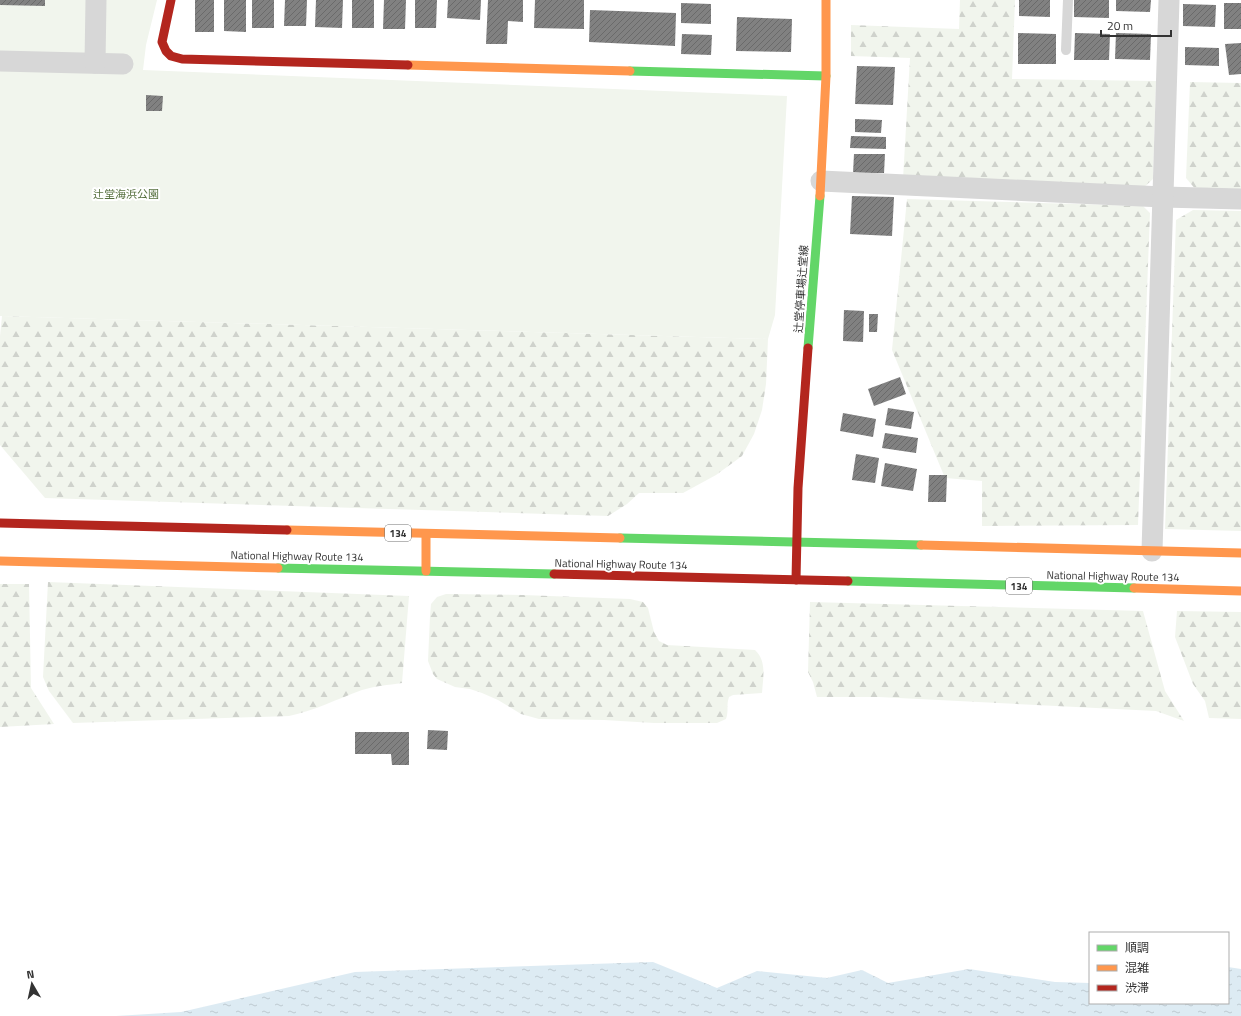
<svg xmlns="http://www.w3.org/2000/svg" width="1241" height="1016" font-family="'Titillium Web','Noto Sans JP',sans-serif">
<defs>
<pattern id="forest-firs" width="22" height="20" patternUnits="userSpaceOnUse"><rect width="22" height="20" fill="#f1f5ed"/><path d="M5 1l3.5 6h-7zM16 11l3.5 6h-7z" fill="#cfd2cc"/></pattern>
<pattern id="water-ripples" width="26" height="14" patternUnits="userSpaceOnUse"><rect width="26" height="14" fill="#ddebf3"/><path d="M2 4q2-2 4 0t4 0M15 11q2-2 4 0t4 0" fill="none" stroke="#becad1"/></pattern>
<pattern id="building-hatch" width="6" height="6" patternUnits="userSpaceOnUse"><rect width="6" height="6" fill="#818181"/><path d="M-1 1l2-2M0 6l6-6M5 7l2-2" fill="none" stroke="#6a6a6a"/></pattern>
</defs>
<rect width="100%" height="100%" fill="#fff"/>
<!-- forest -->
<g fill="url(#forest-firs)">
<polygon points="960,0 1015,0 1012,79 1156,81 1153,179 1142,189 903,179 910,58 851,56 851,25 959,29"/>
<polygon points="1190,82 1241,83 1241,192 1197,191 1186,178"/>
<polygon points="907,199 1143,206 1150,213 1138,525 982,526 982,481 945,478 892,350"/>
<polygon points="1193,210 1241,211 1241,531 1165,529 1176,220"/>
<polygon points="2,316 768,339 766,384 762,410 754,434 742,456 716,475 683,493 639,493 627,504 608,516 45,498 0,445 0,336"/>
<path d="M48,582L409,596L402,683C388,685 375,686 362,690C337,699 314,711 289,716L73,723L49,691L43,677Z"/>
<polygon points="0,584 29,584 31,688 54,724 0,727"/>
<path d="M446,594L523,595L630,599L643,602L648,608L654,632L659,641L667,645L755,650C767,661 763,678 762,693L733,695L729,697C726,705 729,711 726,719L717,723H654L604,720L539,719L521,714L498,700L482,693L470,689L455,687L437,679L433,674L428,661L430,616L431,604L437,597Z"/>
<polygon points="810,602 1143,611 1165,691 1184,721 1156,711 879,697 817,697 813,682 808,672"/>
<polygon points="1177,611 1241,612 1241,719 1209,718 1205,701 1193,684 1175,637"/>
</g>
<!-- park -->
<polygon fill="#f1f5ed" points="0,0 157,0 146,45 143,70 787,96 775,315 768,339 0,316"/>
<!-- water -->
<polygon fill="url(#water-ripples)" points="653,962 717,988 757,971 827,978 862,970 888,983 969,969 1055,982 1090,983 1090,1003 1228,1003 1228,967 1241,969 1241,1016 116,1016 181,1012 355,972"/>
<!-- building -->
<g fill="url(#building-hatch)">
<polygon points="0,0 45,0 45,6 0,5"/>
<rect x="195" y="0" width="19" height="32"/>
<polygon points="224,0 246,0 246,32 224,31"/>
<rect x="252" y="0" width="22" height="28"/>
<polygon points="285,0 307,0 306,26 284,26"/>
<polygon points="316,0 343,0 342,28 315,27"/>
<rect x="352" y="0" width="22" height="28"/>
<polygon points="384,0 406,0 405,29 383,29"/>
<polygon points="415,0 437,0 436,28 415,28"/>
<polygon points="448,0 481,0 480,20 447,18"/>
<polygon points="488,0 523,0 523,22 508,21 507,44 486,44"/>
<polygon points="535,0 584,0 584,29 534,28"/>
<polygon points="1019,0 1050,0 1050,17 1019,16"/>
<polygon points="1074,0 1109,0 1109,18 1074,17"/>
<polygon points="1116,0 1151,0 1150,12 1116,11"/>
<polygon points="681,3 711,4 711,24 681,23"/>
<rect x="1224" y="3" width="17" height="26"/>
<polygon points="1183,4 1216,5 1215,27 1183,26"/>
<polygon points="590,10 676,13 675,46 589,42"/>
<polygon points="737,17 792,19 791,52 736,51"/>
<polygon points="1018,33 1056,34 1056,64 1018,64"/>
<polygon points="1075,33 1110,34 1109,60 1074,60"/>
<polygon points="1116,33 1151,34 1150,60 1115,59"/>
<polygon points="682,34 712,35 711,55 681,54"/>
<polygon points="1241,43 1241,74 1229,75 1225,44"/>
<polygon points="1185,47 1219,48 1219,66 1185,65"/>
<polygon points="857,66 895,67 893,105 855,104"/>
<polygon points="146,95 163,96 162,111 146,111"/>
<polygon points="855,119 882,120 881,133 855,132"/>
<polygon points="851,136 886,137 886,149 850,148"/>
<polygon points="854,154 885,154 884,173 853,173"/>
<polygon points="852,196 894,197 892,236 850,234"/>
<polygon points="844,310 864,311 863,342 843,341"/>
<polygon points="869,314 878,314 877,332 869,332"/>
<polygon points="900,377 906,394 874,406 868,389"/>
<polygon points="888,408 914,412 911,429 885,425"/>
<polygon points="843,413 876,419 873,437 840,431"/>
<polygon points="885,433 918,438 916,453 882,448"/>
<polygon points="856,454 879,458 875,483 852,480"/>
<polygon points="885,463 917,469 913,491 881,486"/>
<polygon points="929,475 947,475 946,502 928,502"/>
<polygon points="428,730 448,731 447,750 427,749"/>
<polygon points="355,732 409,732 409,765 392,765 391,754 355,754"/>
</g>
<g fill="none" stroke-linecap="round" stroke-linejoin="round">
<!-- lane -->
<polyline stroke="#d7d7d7" stroke-width="10" points="1066,50 1068,0"/>
<!-- street -->
<g stroke="#d7d7d7" stroke-width="21">
<polyline points="0,61 123,64"/>
<polyline points="95,63 96,0"/>
<polyline points="821,181 1163,197 1241,199"/>
<polyline points="1152,551 1169,0"/>
</g>
<!-- fast -->
<g stroke="#63d668" stroke-width="9">
<polyline points="630,71 826,76"/>
<polyline points="808,348 820,196"/>
<polyline points="620,538 921,545"/>
<polyline points="278,568 554,574"/>
<polyline points="848,581 1134,588"/>
</g>
<!-- slow -->
<g stroke="#ff974d" stroke-width="9">
<polyline points="408,65 630,71"/>
<polyline points="820,196 826,76 826,0"/>
<polyline points="287,530 620,538"/>
<polyline points="426,534 426,571"/>
<polyline points="921,545 1241,553"/>
<polyline points="0,561 278,568"/>
<polyline points="1134,588 1241,591"/>
</g>
<!-- jam -->
<g stroke="#b3261e" stroke-width="9">
<polyline points="171,0 162,42 166,51 171,56 182,59 408,65"/>
<polyline points="0,523 287,530"/>
<polyline points="554,574 848,581"/>
<polyline points="796,580 798,488 808,348"/>
</g>
</g>
<g text-anchor="middle" stroke-width="4" stroke-linejoin="round" paint-order="stroke">
<!-- shield labels -->
<g fill="#fff" stroke="#707070" stroke-width="1">
<rect x="385" y="525" width="26" height="16" rx="3"/>
<rect x="1006" y="578" width="26" height="16" rx="3"/>
</g>
<g font-size="10" font-weight="bold" fill="#333">
<text x="398" y="537">134</text>
<text x="1019" y="590">134</text>
</g>
<!-- park labels -->
<g font-size="11" fill="#56703f" stroke="#fff">
<text x="126" y="198">辻堂海浜公園</text>
</g>
<!-- street labels -->
<g font-size="11" fill="#333" stroke="#fff">
<text transform="translate(801 289) rotate(-86)" y="4">辻堂停車場辻堂線</text>
<text transform="translate(297 556) rotate(1)" y="4">National Highway Route 134</text>
<text transform="translate(621 564) rotate(1)" y="4">National Highway Route 134</text>
<text transform="translate(1113 576) rotate(1)" y="4">National Highway Route 134</text>
</g>
</g>
<!-- legend -->
<rect x="1089" y="932" width="140" height="72" fill="#ffffff" stroke="#adadad"/>
<rect x="1097" y="945" width="20" height="6" fill="#63d668" stroke="#adadad"/>
<text x="1125" y="952" font-size="12" fill="#333333">順調</text>
<rect x="1097" y="965" width="20" height="6" fill="#ff974d" stroke="#adadad"/>
<text x="1125" y="972" font-size="12" fill="#333333">混雑</text>
<rect x="1097" y="985" width="20" height="6" fill="#b3261e" stroke="#adadad"/>
<text x="1125" y="992" font-size="12" fill="#333333">渋滞</text>
<!-- north arrow -->
<g transform="translate(32 984) rotate(351)" stroke="#ffffff" stroke-width="3" paint-order="stroke">
<path d="M0-3L7 15L0 10L-7 15Z" fill="#333333"/>
<text y="-6" font-size="11" font-weight="bold" text-anchor="middle" fill="#333333">N</text>
</g>
<!-- scale -->
<path d="M1101 30v6h70v-6" fill="none" stroke="#333333" stroke-width="2"/>
<text x="1107" y="30" font-size="12" fill="#333333" stroke="#ffffff" stroke-width="3" paint-order="stroke">20 m</text>
</svg>
